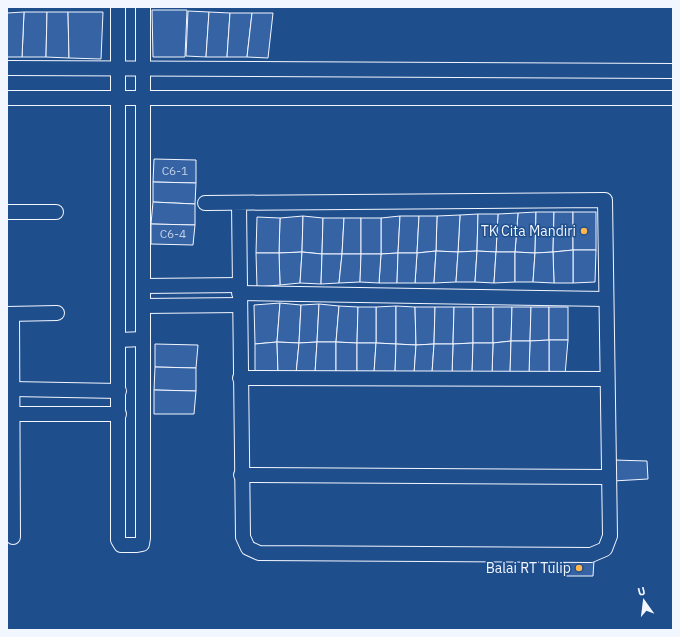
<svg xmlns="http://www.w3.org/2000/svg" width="680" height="637" font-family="'IBM Plex Sans',sans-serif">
<rect width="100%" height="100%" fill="#1f4e8c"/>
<!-- building -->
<g fill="#3563a3" stroke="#f2f6ff">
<polygon points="152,10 187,10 185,57 153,57"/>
<polygon points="188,11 209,12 206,57 186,56"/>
<polygon points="24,12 47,12 46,57 22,57"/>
<polygon points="24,12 22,57 7,57 7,13"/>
<polygon points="47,12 68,12 69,58 46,57"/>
<polygon points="68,12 103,12 101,59 69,58"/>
<polygon points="209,12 230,13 227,57 206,57"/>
<polygon points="230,13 252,13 247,57 227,57"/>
<polygon points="252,13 273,13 268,58 247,57"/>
<polygon points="154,159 196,160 196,183 153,182"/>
<polygon points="153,182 196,183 195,204 153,202"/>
<polygon points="153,202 195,204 195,225 151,224"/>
<polygon points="536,212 535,253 515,252 518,213"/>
<polygon points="536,212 554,212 553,252 535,253"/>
<polygon points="554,212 573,212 573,250 553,252"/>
<rect x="573" y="212" width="23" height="38"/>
<polygon points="518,213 515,252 496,252 498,214"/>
<polygon points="478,214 477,251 458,252 460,215"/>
<polygon points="478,214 498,214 496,252 477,251"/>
<polygon points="460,215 458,252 436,251 437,216"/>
<polygon points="303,216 302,252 279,253 280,218"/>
<polygon points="303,216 323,218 322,254 302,252"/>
<polygon points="400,216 398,253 381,254 381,218"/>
<polygon points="400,216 419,216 417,253 398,253"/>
<polygon points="419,216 437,216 436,251 417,253"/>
<polygon points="257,217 280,218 279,253 256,253"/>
<polygon points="323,218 344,218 342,254 322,254"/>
<polygon points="344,218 361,218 361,254 342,254"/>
<rect x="361" y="218" width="20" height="36"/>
<polygon points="151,224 195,225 193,245 151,244"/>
<polygon points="573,250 596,250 595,282 573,283"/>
<polygon points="573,250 573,283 554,283 553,252"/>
<polygon points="436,251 434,283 415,283 417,253"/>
<polygon points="436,251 458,252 456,282 434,283"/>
<polygon points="477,251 475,282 456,282 458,252"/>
<polygon points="477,251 496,252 494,283 475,282"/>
<polygon points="302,252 300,283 280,285 279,253"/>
<polygon points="302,252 322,254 321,284 300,283"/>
<polygon points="496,252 515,252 515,282 494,283"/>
<polygon points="515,252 535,253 533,282 515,282"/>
<polygon points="553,252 554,283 533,282 535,253"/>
<polygon points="256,253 279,253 280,285 257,287"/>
<polygon points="398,253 397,283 379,283 381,254"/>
<polygon points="398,253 417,253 415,283 397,283"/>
<polygon points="322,254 342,254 339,283 321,284"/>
<polygon points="342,254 361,254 360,282 339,283"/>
<polygon points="361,254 381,254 379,283 360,282"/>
<polygon points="280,303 277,342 255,344 254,305"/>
<polygon points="280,303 301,305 299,343 277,342"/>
<polygon points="319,304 317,342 299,343 301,305"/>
<polygon points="319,304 339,306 336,342 317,342"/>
<polygon points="339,306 358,307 357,343 336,342"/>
<polygon points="396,306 396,344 376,343 376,307"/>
<polygon points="396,306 415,307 416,345 396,344"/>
<polygon points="358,307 376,307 376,343 357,343"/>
<polygon points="415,307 435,307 434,344 416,345"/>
<polygon points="435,307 454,307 453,344 434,344"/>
<polygon points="454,307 473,307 473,343 453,344"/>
<rect x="473" y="307" width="20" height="36"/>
<polygon points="493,307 512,307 511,341 493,343"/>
<polygon points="512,307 531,307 530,341 511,341"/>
<polygon points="531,307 549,307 549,340 530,341"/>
<rect x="549" y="307" width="19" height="33"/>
<polygon points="549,340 568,340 565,375 549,375"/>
<polygon points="549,340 549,375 529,374 530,341"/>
<polygon points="511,341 510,374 492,374 493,343"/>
<polygon points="511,341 530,341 529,374 510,374"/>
<polygon points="277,342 278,373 255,374 255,344"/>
<polygon points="277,342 299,343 296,374 278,373"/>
<polygon points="317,342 315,373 296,374 299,343"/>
<polygon points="317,342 336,342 336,374 315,373"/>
<polygon points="336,342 357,343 357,374 336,374"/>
<polygon points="357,343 376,343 374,373 357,374"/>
<polygon points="376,343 396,344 395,373 374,373"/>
<polygon points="473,343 472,375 452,374 453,344"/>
<polygon points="473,343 493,343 492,374 472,375"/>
<polygon points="155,344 198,345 196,368 155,367"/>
<polygon points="396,344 416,345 414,374 395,373"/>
<polygon points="434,344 432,373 414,374 416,345"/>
<polygon points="434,344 453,344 452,374 432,373"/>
<polygon points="155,367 196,368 196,391 154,390"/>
<polygon points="154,390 196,391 194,414 154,414"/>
<polygon points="614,460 647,461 648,479 613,481"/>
<polygon points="565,560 594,560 593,576 564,576"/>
</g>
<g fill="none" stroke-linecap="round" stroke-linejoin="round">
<defs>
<g id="street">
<polyline points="118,7 118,540 121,545 137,545 142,544 143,538 143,7"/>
<polyline points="7,68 673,71"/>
<polyline points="7,98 673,98"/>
<polyline points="205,203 605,200 610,536 605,549 591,555 259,553 248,548 243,537 239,204"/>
<polyline points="7,212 56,212"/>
<polyline points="143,286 239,285"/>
<polyline points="239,293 606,299"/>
<polyline points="143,306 240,305"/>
<polyline points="7,314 57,313"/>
<polyline points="12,314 13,537"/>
<polyline points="119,340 143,339"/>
<polyline points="240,378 607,379"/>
<polyline points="12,389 119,391"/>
<polyline points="12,414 119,414"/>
<polyline points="241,475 608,477"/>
</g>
</defs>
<!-- street casing -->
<use href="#street" stroke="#f2f6ff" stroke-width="16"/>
<!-- street -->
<use href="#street" stroke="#1f4e8c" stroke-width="14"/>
</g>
<!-- markers -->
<g fill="#ffb74d" stroke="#1f4e8c" stroke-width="1.5">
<circle cx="584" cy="231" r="4"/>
<circle cx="579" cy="568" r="4"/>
</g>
<g text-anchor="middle" stroke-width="3" stroke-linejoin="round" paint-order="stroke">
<!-- number labels -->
<g font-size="12" fill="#c3d1e8">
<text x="175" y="175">C6-1</text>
<text x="173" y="238">C6-4</text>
</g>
<!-- poi labels -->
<g font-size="14" fill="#f2f6ff" stroke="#1f4e8c" text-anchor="end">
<text x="576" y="236">TK Cita Mandiri</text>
<text x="571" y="573">Balai RT Tulip</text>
</g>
</g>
<!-- border -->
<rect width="680" height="637" fill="none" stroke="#f2f6ff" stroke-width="16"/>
<!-- north arrow -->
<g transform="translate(644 601) rotate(346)" stroke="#1f4e8c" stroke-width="3" paint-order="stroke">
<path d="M0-3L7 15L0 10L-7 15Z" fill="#f2f6ff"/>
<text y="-6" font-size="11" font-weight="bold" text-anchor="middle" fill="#f2f6ff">U</text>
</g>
</svg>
